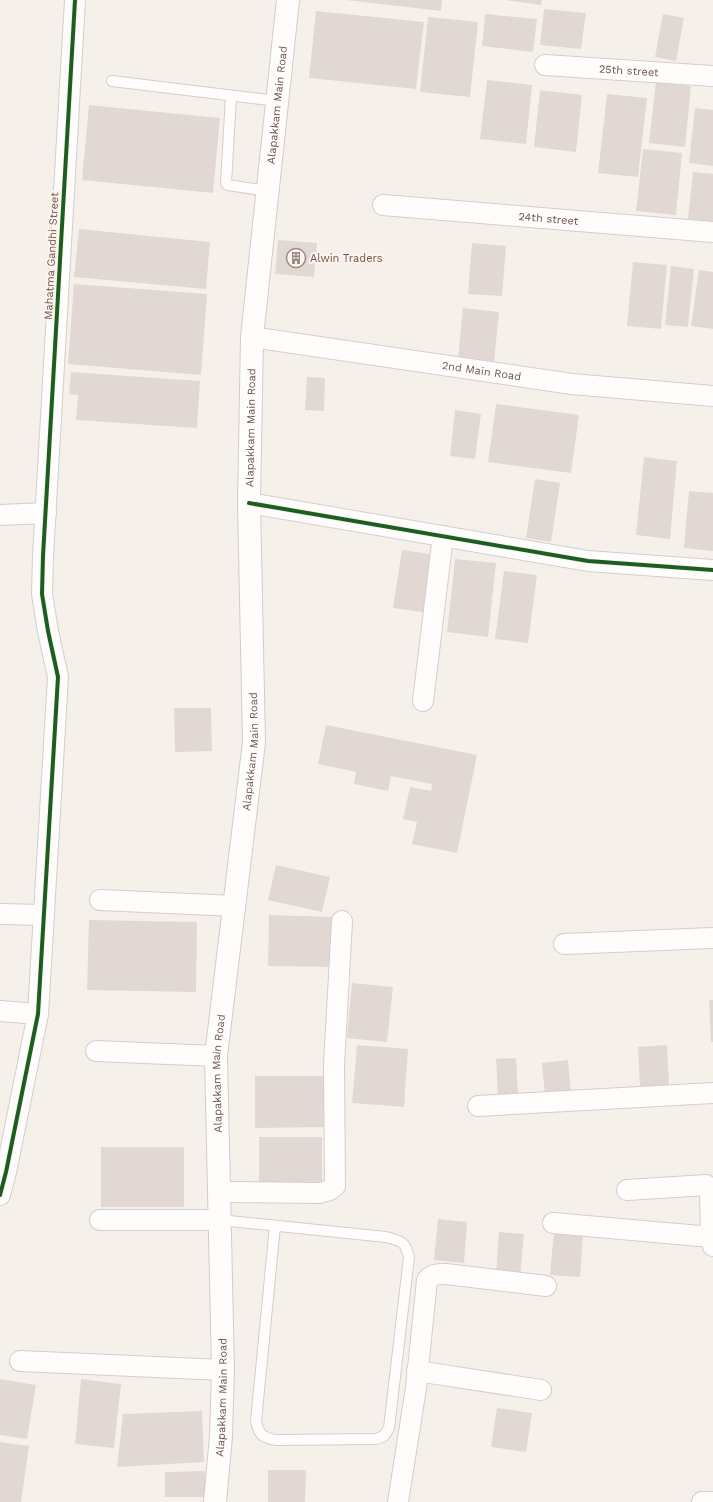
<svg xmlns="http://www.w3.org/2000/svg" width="713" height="1502" font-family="'Work Sans',sans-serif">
<rect width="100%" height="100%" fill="#f6f0eb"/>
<!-- building -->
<g fill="#e2d8d3">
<polygon points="346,0 442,0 441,11"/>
<polygon points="504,0 542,0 541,5"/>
<polygon points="544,9 586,13 581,49 540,45"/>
<polygon points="316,11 424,22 416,89 309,78"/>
<polygon points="485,14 537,19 533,52 482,46"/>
<polygon points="663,14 684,18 676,61 655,57"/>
<polygon points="428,17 478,22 470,97 420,92"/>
<polygon points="487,80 532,85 526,144 480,139"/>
<polygon points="656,82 691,86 685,147 649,143"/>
<polygon points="540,90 582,95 576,152 534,147"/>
<polygon points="607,94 647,98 638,177 598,173"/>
<polygon points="89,105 220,118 213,193 82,180"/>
<polygon points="695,108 713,110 713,166 689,163"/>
<polygon points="643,149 682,153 676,215 636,211"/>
<polygon points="693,172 713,174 713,229 687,227"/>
<polygon points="79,229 210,242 206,289 74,277"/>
<polygon points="278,240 317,243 314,277 275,274"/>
<polygon points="472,243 506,246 502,296 468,294"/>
<polygon points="633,262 667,265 661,329 627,326"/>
<polygon points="671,266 694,269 688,327 665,325"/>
<polygon points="699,270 713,272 713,329 691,326"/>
<polygon points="74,284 207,294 201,375 68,364"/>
<polygon points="463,308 499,312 494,362 458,358"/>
<polygon points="71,372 200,381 197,428 76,420 78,395 69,394"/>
<polygon points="307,377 325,378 324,411 305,410"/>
<polygon points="496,404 579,415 571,473 488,462"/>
<polygon points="455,410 481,414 475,459 450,456"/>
<polygon points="644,457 677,461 670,539 636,535"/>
<polygon points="535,479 560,483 551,542 526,538"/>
<polygon points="689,491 713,493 713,551 684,548"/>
<polygon points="402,550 437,555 428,613 393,608"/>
<polygon points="455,559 496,563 488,637 447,632"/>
<polygon points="504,571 537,575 528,643 495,639"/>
<polygon points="174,708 211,708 212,751 175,752"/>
<polygon points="326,725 477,755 457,853 412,844 417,822 403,819 410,787 431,791 432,784 391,776 388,791 354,784 356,772 318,764"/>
<polygon points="276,865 330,877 322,912 268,900"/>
<polygon points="269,915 335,917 334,967 268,966"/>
<polygon points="89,920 197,922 196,992 87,990"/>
<polygon points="352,983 393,987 387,1042 347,1038"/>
<polygon points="709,1000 713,1000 713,1042 711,1042"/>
<polygon points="357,1045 408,1049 404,1107 352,1103"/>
<polygon points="667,1045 669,1085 640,1087 638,1047"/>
<polygon points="516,1058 518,1095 498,1096 496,1059"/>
<polygon points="568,1060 571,1093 545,1096 542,1063"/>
<polygon points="255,1076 327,1076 328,1127 255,1128"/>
<rect x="259" y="1137" width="63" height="48"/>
<rect x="101" y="1147" width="83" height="60"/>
<polygon points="438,1219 467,1222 464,1263 434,1260"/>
<polygon points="554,1231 583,1233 580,1277 550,1275"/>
<polygon points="499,1232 524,1234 520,1277 496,1275"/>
<polygon points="0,1379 36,1385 27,1439 0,1435"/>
<polygon points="81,1379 121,1384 114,1448 75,1444"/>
<polygon points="497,1408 532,1413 526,1452 491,1447"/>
<polygon points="202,1411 204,1462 117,1467 123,1414"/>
<polygon points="0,1442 29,1446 21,1502 0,1502"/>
<polygon points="268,1470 306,1470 305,1502 268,1502"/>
<polygon points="205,1471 205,1497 165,1497 165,1472"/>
</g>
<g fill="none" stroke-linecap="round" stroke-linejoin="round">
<defs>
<g id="service">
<polyline points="112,81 277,101"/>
<polyline points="231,96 226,183 228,185 267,191"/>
<path d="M220,1220L386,1237C401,1241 405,1241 409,1257L389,1428L384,1436L376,1439L275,1440C262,1437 259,1435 256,1421L275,1226"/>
</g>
<g id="minor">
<path id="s1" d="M545,65L713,76"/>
<path id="s2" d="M383,205L713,232"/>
<path id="s3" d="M252,337L572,384L713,396"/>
<polyline points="249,503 588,561 713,570"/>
<polyline points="0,515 46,513"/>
<polyline points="423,701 443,536"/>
<polyline points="100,900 235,906"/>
<polyline points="0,914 44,915"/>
<polyline points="564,944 713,938"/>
<polyline points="0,1011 38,1014"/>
<polyline points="96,1051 216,1056"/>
<polyline points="478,1106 713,1093"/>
<polyline points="627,1190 706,1185 710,1190 711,1237 713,1246"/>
<polyline points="219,1192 320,1193 330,1190 335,1186 334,1065 342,921"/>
<polyline points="0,1195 6,1172 38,1014 58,677 48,631 42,594 43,556 75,0"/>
<polyline points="100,1220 220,1220"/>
<polyline points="553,1223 711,1237"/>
<polyline points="20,1361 223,1370"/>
<polyline points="417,1371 541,1390"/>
<path d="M398,1502L416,1388L427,1280C433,1274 438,1274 446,1274L546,1286"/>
<polyline points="702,1502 713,1502"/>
</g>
<g id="secondary">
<path id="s4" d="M215,1502L221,1436L223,1370L216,1056L254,742L249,503L252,337L288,0"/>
</g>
</defs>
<!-- service casing -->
<use href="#service" stroke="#d5cdc9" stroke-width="12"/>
<!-- minor casing -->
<use href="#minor" stroke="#d5cdc9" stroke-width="22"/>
<!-- secondary casing -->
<use href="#secondary" stroke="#d4cbc8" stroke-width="24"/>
<!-- service -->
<use href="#service" stroke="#fefdfc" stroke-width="10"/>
<!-- minor -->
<use href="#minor" stroke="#fefdfc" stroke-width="20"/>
<!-- secondary -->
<use href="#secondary" stroke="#fefdfc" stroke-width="22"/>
<defs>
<g id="cycleway">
<polyline points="249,503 588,561 713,570"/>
<polyline points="0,1195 6,1172 38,1014 58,677 48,631 42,594 43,556 75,0"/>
</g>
</defs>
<!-- cycleway casing -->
<use href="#cycleway" stroke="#fdf4ec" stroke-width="6"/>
<!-- cycleway -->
<use href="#cycleway" stroke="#1b5e20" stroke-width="4"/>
</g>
<!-- icons -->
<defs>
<symbol id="building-ring" viewBox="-11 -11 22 22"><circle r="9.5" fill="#fdf4ec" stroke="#9f8b85" stroke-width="1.5"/><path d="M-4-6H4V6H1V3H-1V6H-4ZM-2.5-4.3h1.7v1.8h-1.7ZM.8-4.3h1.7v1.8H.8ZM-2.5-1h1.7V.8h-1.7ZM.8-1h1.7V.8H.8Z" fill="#9f8b85"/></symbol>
</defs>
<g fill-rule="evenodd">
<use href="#building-ring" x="285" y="247" width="22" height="22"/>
</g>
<g text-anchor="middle" stroke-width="4" stroke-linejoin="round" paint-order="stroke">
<!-- street labels -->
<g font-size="11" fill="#70554e" stroke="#fdf4ec">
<text dy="4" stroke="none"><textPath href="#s1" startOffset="84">25th street</textPath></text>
<text dy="4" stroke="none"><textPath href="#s4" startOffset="1401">Alapakkam Main Road</textPath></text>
<text dy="4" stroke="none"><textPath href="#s2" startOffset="166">24th street</textPath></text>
<text transform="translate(51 256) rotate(-87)" y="4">Mahatma Gandhi Street</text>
<text dy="4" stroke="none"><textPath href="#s3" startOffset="232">2nd Main Road</textPath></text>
<text dy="4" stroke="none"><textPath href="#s4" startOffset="1077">Alapakkam Main Road</textPath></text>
<text dy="4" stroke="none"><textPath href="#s4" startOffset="753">Alapakkam Main Road</textPath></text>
<text dy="4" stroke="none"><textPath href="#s4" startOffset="429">Alapakkam Main Road</textPath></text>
<text dy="4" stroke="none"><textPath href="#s4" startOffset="105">Alapakkam Main Road</textPath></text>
</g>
<!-- poi labels -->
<g font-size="11" fill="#70554e" stroke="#fdf4ec" text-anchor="start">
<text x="310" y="262">Alwin Traders</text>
</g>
</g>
</svg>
